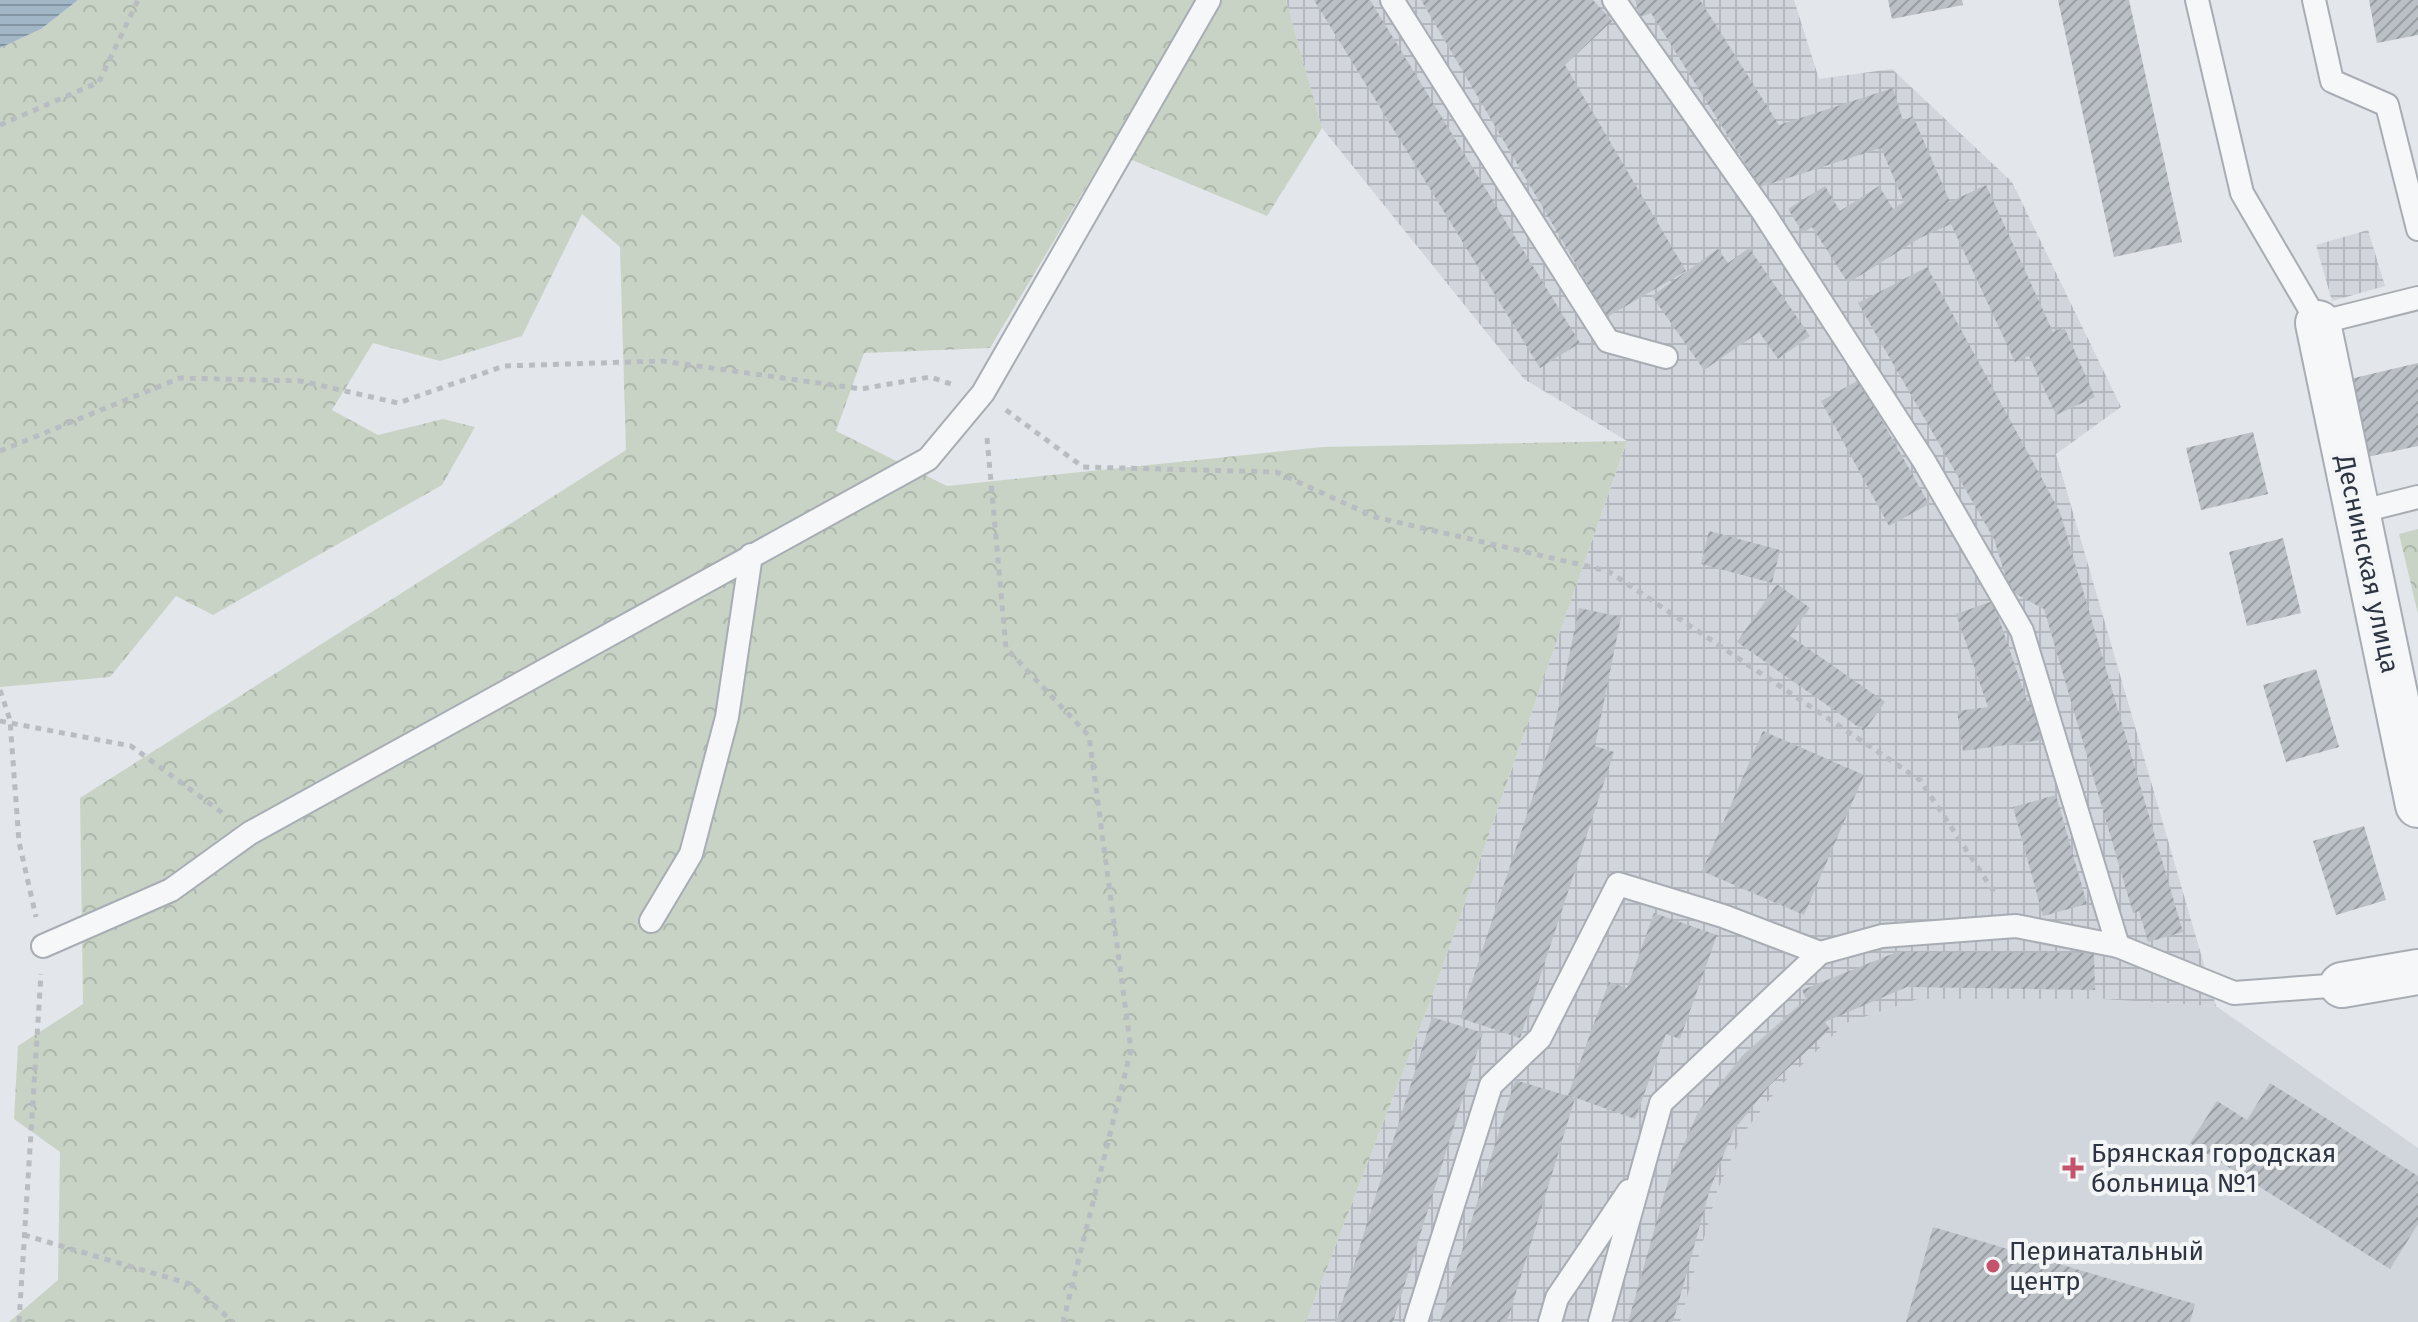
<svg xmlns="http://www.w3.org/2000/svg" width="2418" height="1322" font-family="'Fira Sans',sans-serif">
<defs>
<pattern id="industrial-grid" width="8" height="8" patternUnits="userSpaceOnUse" patternTransform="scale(2)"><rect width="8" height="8" fill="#d1d5dc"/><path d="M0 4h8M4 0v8" fill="none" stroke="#b4b7be"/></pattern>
<pattern id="forest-crowns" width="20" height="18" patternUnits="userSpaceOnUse" patternTransform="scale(2)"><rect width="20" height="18" fill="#c9d3c5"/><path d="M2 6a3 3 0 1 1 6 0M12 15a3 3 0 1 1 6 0" fill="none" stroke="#adb6aa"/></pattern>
<pattern id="water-rules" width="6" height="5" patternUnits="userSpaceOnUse" patternTransform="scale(2)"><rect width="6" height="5" fill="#a1b6c7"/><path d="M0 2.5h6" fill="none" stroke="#8395a3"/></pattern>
<pattern id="building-hatch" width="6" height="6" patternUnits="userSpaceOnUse" patternTransform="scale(2)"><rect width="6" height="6" fill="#bbc0c6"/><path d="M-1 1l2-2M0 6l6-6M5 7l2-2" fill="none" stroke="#989da2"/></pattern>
</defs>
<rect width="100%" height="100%" fill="#e3e6ea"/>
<!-- built -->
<polygon fill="#d1d5dc" points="1918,999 2100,999 2216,1006 2418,1148 2418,1322 1680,1322 1718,1189 1742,1135 1780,1086 1846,1023"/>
<!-- industrial -->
<g fill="url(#industrial-grid)">
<polygon points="1286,0 1794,0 1819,79 1892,69 2012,182 2121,407 2056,454 2216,1006 2100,999 1918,999 1846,1023 1780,1086 1742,1135 1718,1189 1680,1322 1306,1322 1430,1002 1627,441 1524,379 1322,128"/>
<polygon points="2368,230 2385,286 2332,301 2316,245"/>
</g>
<!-- forest -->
<g fill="url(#forest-crowns)">
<polygon points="78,0 1286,0 1322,128 1267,216 1108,150 990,348 864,353 836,431 947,486 1322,447 1627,441 1430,1002 1306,1322 9,1322 58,1280 60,1152 14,1119 18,1046 83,1004 80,798 626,450 620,247 582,214 522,336 440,361 373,343 332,410 378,435 443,419 475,427 442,485 213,615 176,596 110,677 0,687 0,48 41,29"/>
<polygon points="2418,529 2418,614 2399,534"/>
</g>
<!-- water -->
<polygon fill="url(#water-rules)" points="0,0 78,0 41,29 0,48"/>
<!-- building -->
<g fill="url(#building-hatch)">
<polygon points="1314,0 1370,0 1580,343 1540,368"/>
<polygon points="1421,0 1593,0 1612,21 1565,65 1686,271 1607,317"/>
<polygon points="1635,0 1700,0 1779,125 1893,88 1903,121 1913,116 1950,202 1986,185 2053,332 2064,327 2095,397 2056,415 2029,356 2015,362 1951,224 1920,238 1848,283 1812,227 1803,233 1788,209 1825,186 1840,211 1879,186 1893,209 1904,202 1881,148 1760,187 1651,13 1640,17"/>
<polygon points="1888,0 1962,0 1963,5 1892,19"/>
<polygon points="2058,0 2129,0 2182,242 2114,257"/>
<polygon points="2369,0 2418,0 2418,35 2377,43"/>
<polygon points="1749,248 1810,336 1778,359 1759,332 1704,370 1652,296 1718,249 1728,263"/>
<polygon points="1927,267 2060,512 2183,932 2148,942 2139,911 2133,913 2044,609 2010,591 1994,539 1858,303"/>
<polygon points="2418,363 2418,446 2367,457 2350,379"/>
<polygon points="1859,380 1929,504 1889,526 1821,401"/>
<polygon points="2253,432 2268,494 2201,510 2186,448"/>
<polygon points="1709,531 1780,550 1772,583 1701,564"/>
<polygon points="2283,538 2301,613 2247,626 2229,552"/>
<polygon points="1777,584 1810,608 1790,636 1885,702 1864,731 1737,642"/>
<polygon points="1993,601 2027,701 2035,700 2041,740 1963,751 1957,711 1988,707 1956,614"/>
<polygon points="1579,608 1621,617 1595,746 1614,752 1520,1038 1460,1018 1552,738"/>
<polygon points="2316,669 2339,747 2286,762 2263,685"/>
<polygon points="1763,731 1864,775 1804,915 1702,871"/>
<polygon points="2056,795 2087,904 2043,916 2013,807"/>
<polygon points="2364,826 2386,900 2336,915 2313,841"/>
<polygon points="1654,913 1717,935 1680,1039 1666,1034 1635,1119 1568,1095 1609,982 1627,988"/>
<polygon points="1897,952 2094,953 2095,990 1907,987 1825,1022 1830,1029 1770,1085 1733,1131 1710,1189 1673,1322 1628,1322 1669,1178 1698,1112 1742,1056 1806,999 1802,990"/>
<polygon points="1432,1017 1483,1033 1393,1322 1336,1322"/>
<polygon points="1515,1080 1575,1098 1507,1322 1440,1322"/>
<polygon points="2270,1083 2418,1176 2418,1224 2390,1269 2190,1143 2217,1101 2247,1120"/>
<polygon points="1933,1227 2195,1304 2190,1322 1906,1322"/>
</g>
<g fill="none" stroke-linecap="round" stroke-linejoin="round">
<defs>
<g id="service">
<polyline points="1392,0 1608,341 1666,357"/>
<polyline points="1614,0 1763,212 1924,461 2022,631 2118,946"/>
<polyline points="2197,0 2242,193 2318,323 2418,298"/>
<polyline points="2314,0 2332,81 2387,105 2418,229"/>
<polyline points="2358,512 2418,497"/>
<polyline points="651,921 691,854 727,717 751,555"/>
<polyline points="43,946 171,890 250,833 928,459 983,393 1209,0"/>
<polyline points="1416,1322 1491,1085 1540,1038 1618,884 1723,916 1820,953"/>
<polyline points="1550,1322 1557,1298 1629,1191"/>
<polyline points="1600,1322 1661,1103 1820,953 1882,936 2016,926 2118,946 2234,993 2342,985"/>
</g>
<g id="minor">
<polyline points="2318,323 2418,805"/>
<polyline points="2342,985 2418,972"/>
</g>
</defs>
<!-- service casing -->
<use href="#service" stroke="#a8adb4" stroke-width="26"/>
<!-- minor casing -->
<use href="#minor" stroke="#a8adb4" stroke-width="48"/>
<!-- path -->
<g stroke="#b9bdc2" stroke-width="5" stroke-dasharray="6 6" stroke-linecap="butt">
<polyline points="0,125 99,82 138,0"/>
<polyline points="1006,410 1083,467 1276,472 1375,517 1608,571 1920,780 1996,895"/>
<polyline points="987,438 1006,648 1089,736 1131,1050 1063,1322"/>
<polyline points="0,451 180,378 301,381 398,403 504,366 662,361 861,389 930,377 951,384"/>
<polyline points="0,690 10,720 19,842 36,917"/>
<polyline points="0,721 131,746 224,814"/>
<polyline points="24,1235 190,1284 233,1322"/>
<polyline points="19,1322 41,974"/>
</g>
<!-- service -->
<use href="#service" stroke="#f5f7f9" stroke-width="22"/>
<!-- minor -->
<use href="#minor" stroke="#f5f7f9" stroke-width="44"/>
</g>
<!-- markers -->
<g fill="#c4536b" stroke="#f3f5f7" stroke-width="3">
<path d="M2069 1156h8v8h8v8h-8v8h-8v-8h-8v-8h8z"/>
<circle cx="1993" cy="1266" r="8"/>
</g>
<g text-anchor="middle" stroke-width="8" stroke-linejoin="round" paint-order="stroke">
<!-- street labels -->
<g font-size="26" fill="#2c3541" stroke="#f3f5f7">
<text transform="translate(2368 564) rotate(78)" y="9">Деснинская улица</text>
</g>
<!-- poi labels -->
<g font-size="26" fill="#2c3541" stroke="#f3f5f7" text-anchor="start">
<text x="2091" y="1162">Брянская городская<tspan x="2091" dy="30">больница №1</tspan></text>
<text x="2009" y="1260">Перинатальный<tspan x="2009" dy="30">центр</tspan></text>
</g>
</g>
</svg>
